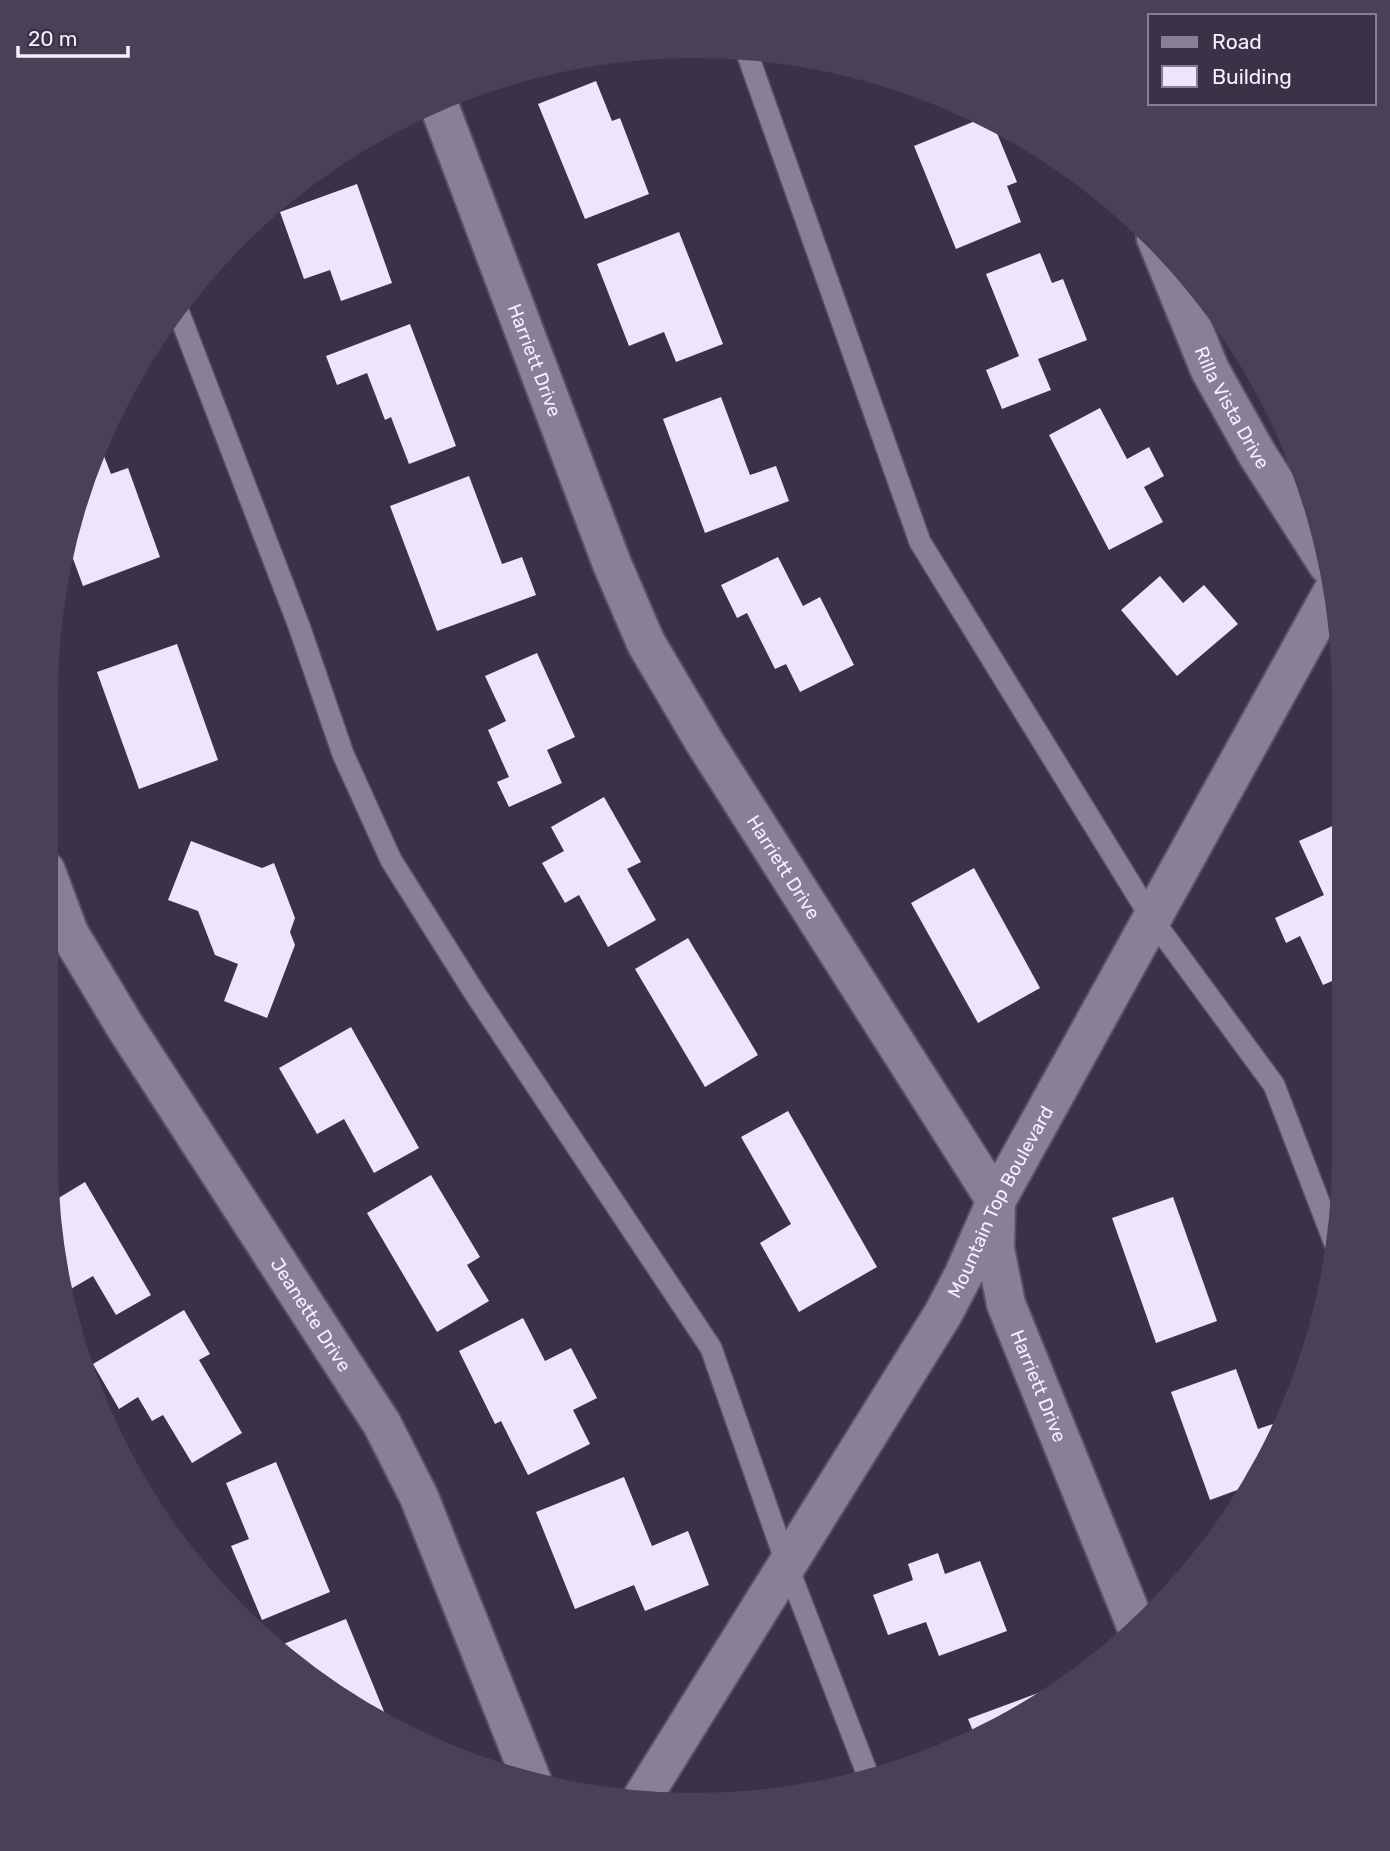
<svg xmlns="http://www.w3.org/2000/svg" width="1390" height="1851" font-family="Rubik,sans-serif">
<rect width="100%" height="100%" fill="#3c3248"/>
<!-- building -->
<g fill="#eee4fd">
<polygon points="596,81 612,121 620,118 649,194 585,219 538,104"/>
<polygon points="907,84 922,88 911,93"/>
<polygon points="985,117 992,121 1017,182 1007,186 1021,222 956,249 914,146"/>
<polygon points="357,184 392,283 341,301 330,270 304,279 280,212"/>
<polygon points="679,232 723,344 676,362 664,332 629,346 597,264"/>
<polygon points="1040,253 1052,283 1063,279 1087,340 1038,359 1051,390 1002,409 986,370 1019,356 986,274"/>
<polygon points="410,324 456,446 409,464 391,417 385,420 367,373 337,385 326,356"/>
<polygon points="721,397 750,475 776,466 789,501 705,533 663,419"/>
<polygon points="1100,408 1127,459 1149,447 1164,476 1144,487 1163,522 1109,550 1049,435"/>
<polygon points="102,451 111,474 128,468 160,557 83,586 68,545 65,546 68,527"/>
<polygon points="469,476 502,564 522,557 536,595 437,631 390,506"/>
<polygon points="778,557 803,606 820,597 854,665 800,692 786,664 775,669 747,613 737,618 721,585"/>
<polygon points="1160,576 1183,603 1204,585 1238,624 1177,676 1121,610"/>
<polygon points="177,644 218,760 139,789 97,672"/>
<polygon points="537,653 575,737 547,750 562,783 509,807 497,782 509,777 488,730 506,721 485,676"/>
<polygon points="604,797 641,862 627,869 656,920 608,947 579,895 565,903 542,863 564,851 551,827"/>
<polygon points="1339,823 1339,978 1323,985 1300,936 1286,943 1275,918 1324,895 1299,841"/>
<polygon points="191,841 262,868 274,863 295,918 290,932 295,945 267,1018 224,1001 238,964 215,955 198,911 168,900"/>
<polygon points="974,868 1040,988 978,1023 911,903"/>
<polygon points="688,938 758,1055 705,1087 635,969"/>
<polygon points="351,1027 419,1148 374,1173 344,1119 317,1134 279,1068"/>
<polygon points="46,1086 52,1097 46,1101"/>
<polygon points="788,1111 877,1267 799,1312 760,1243 791,1224 741,1137"/>
<polygon points="431,1175 480,1257 467,1265 489,1301 437,1332 367,1213"/>
<polygon points="85,1182 151,1295 116,1315 93,1276 64,1293 63,1291 52,1202"/>
<polygon points="1173,1197 1217,1321 1156,1343 1112,1218"/>
<polygon points="184,1310 210,1354 199,1360 242,1433 192,1463 163,1415 152,1421 138,1397 119,1409 93,1364"/>
<polygon points="523,1318 545,1361 571,1348 597,1398 573,1410 590,1444 528,1475 501,1421 495,1424 459,1351"/>
<polygon points="1236,1369 1258,1429 1285,1420 1257,1481 1244,1500 1240,1489 1210,1500 1171,1392"/>
<polygon points="276,1462 330,1592 262,1620 231,1546 249,1539 226,1483"/>
<polygon points="624,1477 652,1546 688,1531 709,1585 645,1611 634,1585 575,1609 536,1512"/>
<polygon points="938,1553 945,1574 980,1561 1007,1631 939,1656 926,1622 888,1635 873,1595 913,1580 908,1564"/>
<polygon points="346,1619 390,1726 282,1648 281,1645"/>
<polygon points="1046,1690 1049,1699 975,1736 968,1719"/>
<polygon points="968,1737 969,1739 945,1751 943,1747"/>
</g>
<g fill="none" stroke-linecap="round" stroke-linejoin="round">
<defs>
<g id="service">
<polyline points="746,50 920,542 1152,919 1274,1085 1337,1249"/>
<polyline points="177,308 299,626 343,754 391,860 474,992 711,1348 787,1565 869,1778"/>
</g>
<g id="minor">
<path id="s1" d="M437,100L612,564L646,643L705,743L996,1201L995,1249L1006,1304L1136,1626"/>
<path id="s2" d="M1156,238L1210,370L1257,454L1328,565"/>
<path id="s3" d="M46,871L69,933L126,1028L382,1424L419,1497L532,1781"/>
<path id="s4" d="M642,1798L943,1314L964,1274L996,1201L1334,589"/>
</g>
</defs>
<!-- service casing -->
<use href="#service" stroke="#5a5264" stroke-width="24"/>
<!-- minor casing -->
<use href="#minor" stroke="#5a5264" stroke-width="42"/>
<!-- service -->
<use href="#service" stroke="#8a7f98" stroke-width="21"/>
<!-- minor -->
<use href="#minor" stroke="#8a7f98" stroke-width="38"/>
</g>
<g text-anchor="middle" stroke-width="7" stroke-linejoin="round" paint-order="stroke">
<!-- street labels -->
<g font-size="19" fill="#f5f0fe" stroke="#3c3248">
<text dy="7" stroke="none"><textPath href="#s1" startOffset="278">Harriett Drive</textPath></text>
<text dy="7" stroke="none"><textPath href="#s2" startOffset="186">Rilla Vista Drive</textPath></text>
<text dy="7" stroke="none"><textPath href="#s1" startOffset="845">Harriett Drive</textPath></text>
<text dy="7" stroke="none"><textPath href="#s4" startOffset="696">Mountain Top Boulevard</textPath></text>
<text dy="7" stroke="none"><textPath href="#s3" startOffset="518">Jeanette Drive</textPath></text>
<text dy="7" stroke="none"><textPath href="#s1" startOffset="1433">Harriett Drive</textPath></text>
</g>
</g>
<!-- crop -->
<path d="M0 0H1390V1851H0ZM695 58H695A637 637 0 0 1 1332 695V1156A637 637 0 0 1 695 1793H695A637 637 0 0 1 58 1156V695A637 637 0 0 1 695 58Z" fill="#4b4157" fill-rule="evenodd"/>
<!-- legend -->
<rect x="1148" y="14" width="228" height="91" fill="#3c3248" stroke="#867e91" stroke-width="2"/>
<rect x="1162" y="37" width="35" height="10" fill="#8a7f98" stroke="#867e91" stroke-width="2"/>
<text x="1212" y="49" font-size="21" fill="#f5f0fe">Road</text>
<rect x="1162" y="66" width="35" height="21" fill="#eee4fd" stroke="#867e91" stroke-width="2"/>
<text x="1212" y="84" font-size="21" fill="#f5f0fe">Building</text>
<!-- scale -->
<path d="M18 46v10h110v-10" fill="none" stroke="#f5f0fe" stroke-width="3.5"/>
<text x="28" y="46" font-size="21" fill="#f5f0fe" stroke="#3c3248" stroke-width="5" paint-order="stroke">20 m</text>
</svg>
